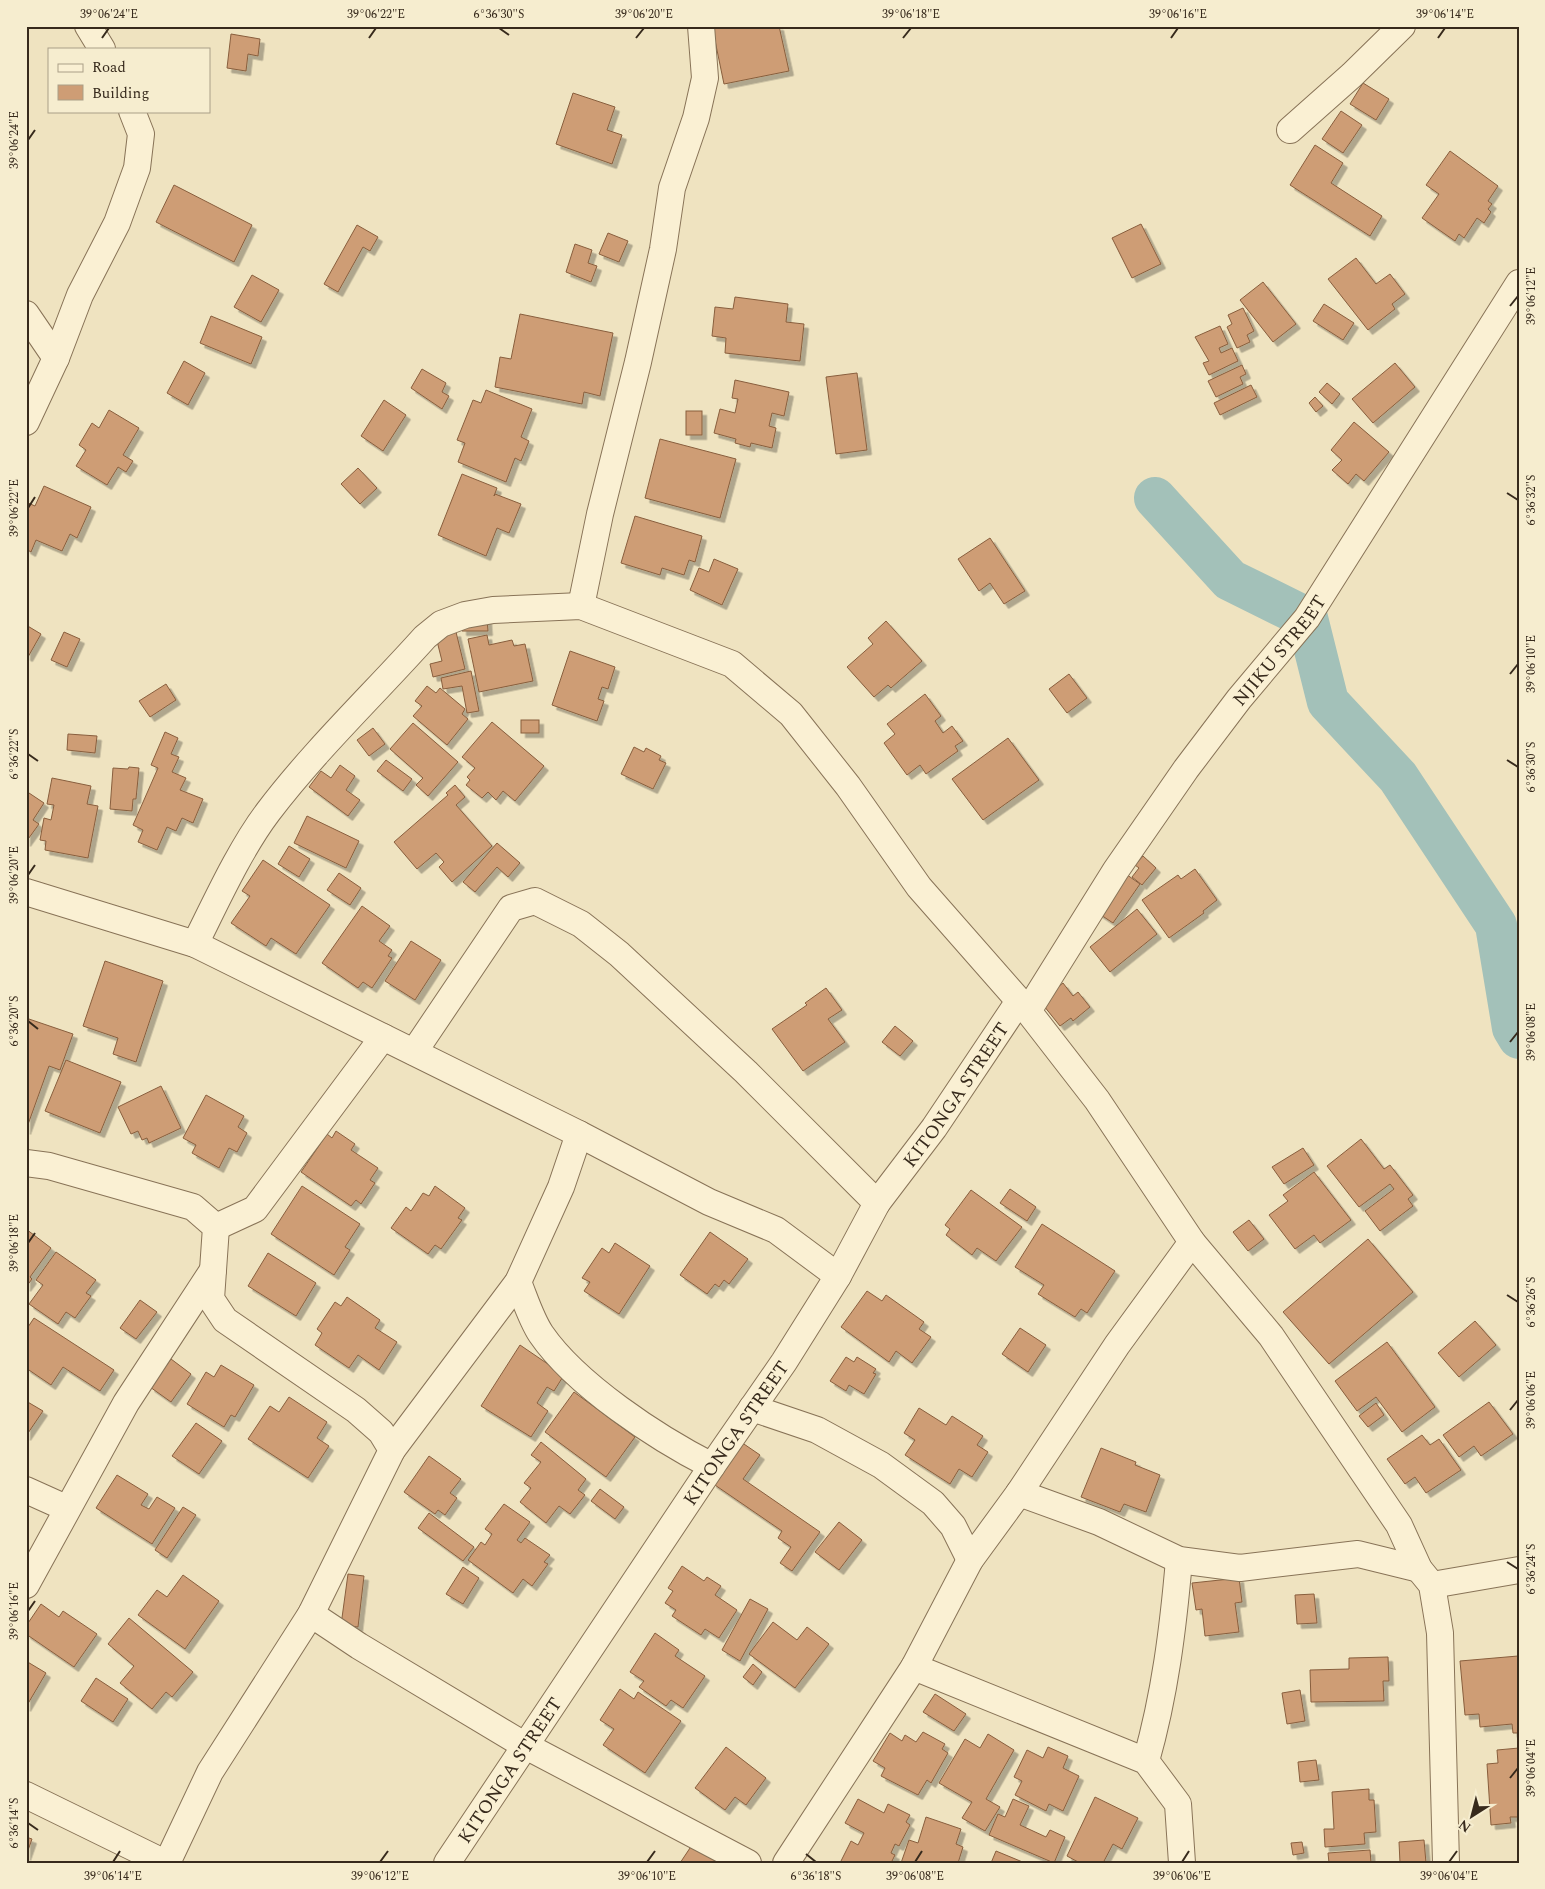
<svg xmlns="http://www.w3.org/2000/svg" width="1545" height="1889" font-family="Spectral,serif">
<defs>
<filter id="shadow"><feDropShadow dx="4.5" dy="4.5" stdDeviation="0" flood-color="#0004"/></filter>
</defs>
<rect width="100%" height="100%" fill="#efe3c0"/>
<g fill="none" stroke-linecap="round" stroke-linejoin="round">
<!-- river -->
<polyline stroke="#a3c1b9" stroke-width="42" points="1155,498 1230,580 1307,618 1328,702 1398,777 1496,925 1513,1028 1519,1038"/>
</g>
<!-- building -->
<g fill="#ce9d75" stroke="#885e3d" filter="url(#shadow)">
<polygon points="712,26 779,26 789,71 724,84"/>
<polygon points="231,34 260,39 258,56 248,54 246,71 227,68"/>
<polygon points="1363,83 1389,99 1376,120 1350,104"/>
<polygon points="573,93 615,107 607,130 622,135 612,164 556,144"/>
<polygon points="1341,111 1362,125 1343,153 1322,139"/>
<polygon points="1315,145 1343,163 1331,183 1382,216 1370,236 1290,185"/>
<polygon points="1450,151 1498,186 1488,201 1492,204 1488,209 1491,212 1484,223 1477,218 1464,238 1459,234 1455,241 1422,218 1439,194 1426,185"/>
<polygon points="174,185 252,225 234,262 156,222"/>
<polygon points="1141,224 1161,264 1132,278 1112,238"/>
<polygon points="357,225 378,237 370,251 363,247 338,292 324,284"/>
<polygon points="608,233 628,241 619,262 599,254"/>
<polygon points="575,244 592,250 588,263 597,266 591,282 566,272"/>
<polygon points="1356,258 1376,284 1390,274 1405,294 1392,304 1395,309 1368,330 1328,279"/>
<polygon points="252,275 279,290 261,322 234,307"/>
<polygon points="1263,282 1296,324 1273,342 1240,300"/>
<polygon points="735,297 788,304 786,322 804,324 800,361 725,353 726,338 712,336 715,307 733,309"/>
<polygon points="1324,304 1354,323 1343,340 1313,321"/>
<polygon points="1243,308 1254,331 1247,335 1250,342 1237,348 1227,327 1232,324 1228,315"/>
<polygon points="520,314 613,333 600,396 584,392 582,404 495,387 500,357 511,359"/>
<polygon points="211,316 262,337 251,364 200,343"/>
<polygon points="1220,326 1228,344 1219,348 1221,353 1232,348 1238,361 1209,375 1203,363 1209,361 1195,337"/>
<polygon points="184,361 205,373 188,405 167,393"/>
<polygon points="1395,363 1415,387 1373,423 1352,399"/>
<polygon points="1242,365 1246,374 1240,377 1243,384 1216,397 1208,381"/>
<polygon points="422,369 446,383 442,392 449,396 442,409 411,388"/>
<polygon points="857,373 867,450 836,454 826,377"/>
<polygon points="735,380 789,392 784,416 772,413 769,426 776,428 772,448 751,443 750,447 735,443 736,439 714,433 720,409 735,413 738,399 732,398"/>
<polygon points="1327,383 1340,394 1332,404 1319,392"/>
<polygon points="1251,385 1257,397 1220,415 1214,403"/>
<polygon points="486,390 532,409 521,437 529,441 521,461 515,458 506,482 458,462 465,443 457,440 473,400 481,403"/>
<polygon points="1315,397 1323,406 1316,412 1309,403"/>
<polygon points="384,400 406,415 383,451 361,436"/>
<polygon points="109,410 139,428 123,455 133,461 126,472 118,467 107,485 76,466 86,450 79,445 92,423 99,428"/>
<rect x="686" y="411" width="16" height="24"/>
<polygon points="1354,422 1389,452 1364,481 1356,474 1348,484 1332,470 1342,460 1331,450"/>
<polygon points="660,439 736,459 720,518 645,498"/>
<polygon points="358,468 377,488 360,504 341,484"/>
<polygon points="462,474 497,488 494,496 495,494 521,504 509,533 497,528 486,556 438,535"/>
<polygon points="44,486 91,507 77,538 70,534 62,551 36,540 31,552 26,549 26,502 35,506"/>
<polygon points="635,516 702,536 695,562 689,560 684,575 662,568 660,575 621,563"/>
<polygon points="990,538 1025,591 1004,604 990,583 979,591 958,559"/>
<polygon points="714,559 738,569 722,605 690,590 699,568 709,572"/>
<polygon points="487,619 488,631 462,631 462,620"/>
<polygon points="886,621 922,661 891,688 888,685 874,697 847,667 873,644 868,638"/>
<polygon points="26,625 41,634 28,657 26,656"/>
<polygon points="64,632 80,639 67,667 51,660"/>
<polygon points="456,632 465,669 433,677 430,664 442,661 436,637"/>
<polygon points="487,635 489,645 512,640 514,646 525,644 533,681 479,692 468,639"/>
<polygon points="570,651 615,667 608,689 602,687 598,699 604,701 597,721 552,705"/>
<polygon points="471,671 479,711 467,713 462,686 443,689 441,678"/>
<polygon points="1069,674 1087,698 1067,713 1049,689"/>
<polygon points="166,684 176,700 150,717 139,701"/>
<polygon points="427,686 436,693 440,688 465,709 462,714 468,719 447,745 413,716 422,706 415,701"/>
<polygon points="925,694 941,716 935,721 943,733 952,726 963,741 955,746 958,751 926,774 920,765 907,775 884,743 895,734 887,724"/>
<rect x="521" y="720" width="18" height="13"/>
<polygon points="492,722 544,766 515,801 503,791 496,800 488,792 482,798 466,785 470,780 467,777 475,768 462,757"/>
<polygon points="413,723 458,762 428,796 416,785 423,778 390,749"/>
<polygon points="373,728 385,744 369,756 357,740"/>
<polygon points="165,732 178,738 171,754 179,757 172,772 186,778 180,790 203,799 193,823 182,818 176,831 167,827 157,850 138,842 143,830 133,825 158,768 151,765"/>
<polygon points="68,734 97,736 95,753 67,750"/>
<polygon points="1008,738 1039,780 983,820 952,779"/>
<polygon points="634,747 644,752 646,748 661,756 659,760 666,763 653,789 621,774"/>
<polygon points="386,760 412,779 403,791 377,771"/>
<polygon points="340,765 355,776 346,790 360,800 348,816 309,787 321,771 331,778"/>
<polygon points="129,767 139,768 136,799 133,799 132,811 110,809 113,768 128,769"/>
<polygon points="52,778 91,786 87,804 98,806 88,858 45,850 46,841 40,840 44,818 51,820 54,805 47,804"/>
<polygon points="455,785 465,797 456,805 492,846 452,882 439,867 444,862 436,853 417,869 394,842 448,795 446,793"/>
<polygon points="26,791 44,803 33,820 39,824 26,842"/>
<polygon points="307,816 359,841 346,868 294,843"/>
<polygon points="497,843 520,863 508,877 497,867 475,892 463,882"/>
<polygon points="289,846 310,859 299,877 278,864"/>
<polygon points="1143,856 1156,868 1142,885 1132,877 1139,868 1135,865"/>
<polygon points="263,860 330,905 296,954 271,938 266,946 231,923 250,896 242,891"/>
<polygon points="1195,869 1217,900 1203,911 1204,913 1169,938 1142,900 1178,875 1181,879"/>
<polygon points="1123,872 1140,884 1113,923 1095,911"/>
<polygon points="339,873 361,888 350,905 327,890"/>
<polygon points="362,906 390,926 379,941 392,950 388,956 392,958 372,988 363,982 358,988 322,963"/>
<polygon points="1137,909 1157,934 1110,972 1090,947"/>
<polygon points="411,941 441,960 415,1000 385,981"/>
<polygon points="105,961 163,981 136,1062 113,1054 118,1038 83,1026"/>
<polygon points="1063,983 1073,996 1078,992 1090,1007 1073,1021 1071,1018 1060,1026 1040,1001"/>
<polygon points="826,988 842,1010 828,1019 845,1042 803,1071 772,1029 807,1005 805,1003"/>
<polygon points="26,1018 73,1034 60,1070 49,1066 26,1130"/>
<polygon points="895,1026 913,1041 900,1056 882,1042"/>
<polygon points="66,1060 121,1082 100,1133 45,1111"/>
<polygon points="161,1086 181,1128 149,1143 147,1138 142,1140 138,1131 131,1134 118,1107"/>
<polygon points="206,1095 244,1116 238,1127 247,1133 237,1152 229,1148 219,1168 192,1153 196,1145 183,1138"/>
<polygon points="336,1131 355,1144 351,1150 378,1168 370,1180 375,1183 361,1204 356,1200 351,1206 301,1172 327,1134 332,1138"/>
<polygon points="1361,1139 1384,1169 1390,1165 1413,1195 1408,1199 1413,1206 1380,1231 1365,1211 1394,1189 1390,1184 1359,1207 1327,1166"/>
<polygon points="1303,1148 1314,1165 1284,1184 1272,1167"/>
<polygon points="1314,1172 1351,1220 1320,1243 1314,1235 1295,1249 1269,1215 1288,1201 1283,1195"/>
<polygon points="302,1186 360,1224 345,1247 350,1250 334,1275 271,1234"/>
<polygon points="435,1186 465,1208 458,1218 462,1220 441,1249 435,1245 428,1254 391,1228 406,1207 411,1211 423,1193 429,1196"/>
<polygon points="1010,1189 1036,1207 1027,1221 1000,1203"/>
<polygon points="971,1190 1022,1227 996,1261 977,1248 972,1255 946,1235 950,1229 945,1225"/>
<polygon points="1249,1220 1264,1239 1248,1251 1233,1232"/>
<polygon points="1042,1224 1115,1271 1087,1313 1081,1309 1075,1317 1038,1294 1044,1285 1015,1267"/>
<polygon points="26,1229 51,1248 30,1277 32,1279 26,1287"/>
<polygon points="710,1232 748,1259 729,1284 724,1280 719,1287 715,1284 707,1294 680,1275"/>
<polygon points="1368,1239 1413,1292 1329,1364 1283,1312"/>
<polygon points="615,1243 650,1266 619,1314 584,1291 590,1282 582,1278 602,1248 609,1253"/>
<polygon points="56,1252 96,1280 86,1293 91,1296 75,1318 66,1312 58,1324 29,1304 43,1285 36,1280"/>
<polygon points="268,1253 316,1283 296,1316 248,1286"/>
<polygon points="867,1291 882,1301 886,1295 924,1322 919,1329 931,1337 912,1363 896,1351 889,1362 841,1327"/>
<polygon points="347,1297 380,1320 375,1328 397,1342 379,1370 358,1355 349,1368 315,1345 322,1333 317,1329 335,1302 341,1306"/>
<polygon points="140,1300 157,1312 136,1339 120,1328"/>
<polygon points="34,1318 114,1370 100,1391 63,1367 51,1385 26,1368 26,1330"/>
<polygon points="1475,1321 1496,1345 1459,1377 1438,1353"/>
<polygon points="1020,1328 1046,1345 1028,1372 1002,1354"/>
<polygon points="1387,1342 1435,1407 1402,1432 1376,1397 1357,1411 1335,1381"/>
<polygon points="520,1345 564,1375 554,1391 547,1387 537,1403 548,1411 531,1437 481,1406"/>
<polygon points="846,1357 854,1362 857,1357 876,1369 873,1373 876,1374 864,1394 849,1385 846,1391 830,1381"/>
<polygon points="171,1359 191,1374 171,1402 150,1387"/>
<polygon points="221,1365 254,1385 235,1417 231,1415 224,1427 187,1404 206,1372 214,1377"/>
<polygon points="574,1392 635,1437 606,1477 545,1432"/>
<polygon points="289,1397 327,1422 317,1438 329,1446 308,1478 248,1439 270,1406 279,1412"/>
<polygon points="26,1401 43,1411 26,1436"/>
<polygon points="1489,1402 1513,1434 1481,1456 1474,1446 1459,1457 1443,1435"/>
<polygon points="1376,1403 1384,1415 1368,1427 1359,1416"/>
<polygon points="919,1408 946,1425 952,1416 983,1436 977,1445 988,1452 972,1477 959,1469 950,1484 905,1455 915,1440 904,1433"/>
<polygon points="196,1423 222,1441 199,1474 172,1456"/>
<polygon points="1422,1435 1430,1445 1439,1439 1461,1470 1426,1493 1415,1477 1405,1484 1387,1459"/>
<polygon points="541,1442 586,1479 578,1490 585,1495 570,1514 559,1506 546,1523 520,1502 531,1488 524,1483 541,1462 531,1455"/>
<polygon points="741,1442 760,1455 743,1479 820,1532 792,1571 780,1563 791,1547 778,1538 782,1531 712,1483"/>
<polygon points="1101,1448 1136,1462 1135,1465 1160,1475 1146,1512 1124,1504 1120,1512 1081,1497"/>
<polygon points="429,1456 461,1479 450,1493 457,1498 445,1515 438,1510 435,1514 404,1492"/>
<polygon points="117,1475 148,1494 141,1505 149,1509 157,1497 175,1508 152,1544 96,1508"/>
<polygon points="600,1489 624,1507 615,1519 591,1501"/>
<polygon points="504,1504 530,1522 517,1540 521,1543 525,1538 550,1555 544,1562 548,1564 532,1586 523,1579 513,1593 468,1560 481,1542 485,1545 492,1534 485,1529"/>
<polygon points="183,1507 196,1515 167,1558 155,1550"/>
<polygon points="429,1513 474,1547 463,1561 418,1528"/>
<polygon points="839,1522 862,1540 839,1570 815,1552"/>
<polygon points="682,1566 704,1581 707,1577 721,1586 715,1595 737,1610 719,1638 705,1629 701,1635 672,1616 676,1610 665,1603 673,1591 668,1588"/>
<polygon points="463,1567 479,1578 463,1604 446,1594"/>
<polygon points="348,1574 364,1576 358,1627 341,1625"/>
<polygon points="183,1575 219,1601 185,1649 138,1615 157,1590 167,1597"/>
<polygon points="1239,1578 1242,1602 1235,1603 1239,1632 1205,1636 1202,1609 1196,1610 1192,1583"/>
<polygon points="1314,1594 1317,1623 1297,1624 1295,1595"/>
<polygon points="750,1599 768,1609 740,1661 722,1650"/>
<polygon points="41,1604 59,1617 63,1611 97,1634 74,1667 26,1634 26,1626"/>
<polygon points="129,1618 193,1672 172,1697 166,1692 152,1709 120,1683 134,1666 108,1644"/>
<polygon points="773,1622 797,1640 807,1627 829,1644 795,1688 749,1654"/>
<polygon points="655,1633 679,1650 675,1656 705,1676 683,1708 671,1700 666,1706 639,1687 644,1681 630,1672"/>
<polygon points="1518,1656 1519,1733 1513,1733 1512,1724 1480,1727 1479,1714 1465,1715 1460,1661"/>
<polygon points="1388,1657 1389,1681 1383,1681 1384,1701 1311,1702 1310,1670 1349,1669 1349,1658"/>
<polygon points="26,1661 46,1673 26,1707"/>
<polygon points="753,1664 762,1672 753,1685 743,1677"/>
<polygon points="96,1678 128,1699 113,1722 81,1701"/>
<polygon points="620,1689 634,1699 638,1692 681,1721 645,1773 603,1745 614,1729 600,1720"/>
<polygon points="1300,1690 1305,1721 1287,1724 1282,1693"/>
<polygon points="935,1694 966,1714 954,1731 923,1712"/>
<polygon points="923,1732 945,1744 942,1749 948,1753 931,1783 927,1780 918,1795 881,1776 885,1768 873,1761 890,1733 902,1741 905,1735 916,1742"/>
<polygon points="988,1734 1014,1750 986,1799 1000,1807 985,1831 962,1818 972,1802 939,1783 965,1739 980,1748"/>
<polygon points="726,1747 766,1778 746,1805 735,1797 725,1810 695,1788"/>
<polygon points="1048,1747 1068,1756 1063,1768 1079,1776 1063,1811 1049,1804 1046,1811 1015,1795 1022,1781 1014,1777 1027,1750 1043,1758"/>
<polygon points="1519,1748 1519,1817 1510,1817 1511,1823 1491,1825 1487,1764 1498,1763 1497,1750"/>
<polygon points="1316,1760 1319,1780 1300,1782 1298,1762"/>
<polygon points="1369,1789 1369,1800 1374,1800 1376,1832 1364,1833 1365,1844 1325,1847 1324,1829 1334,1829 1332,1792"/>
<polygon points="1095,1797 1138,1818 1122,1849 1113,1844 1103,1863 1080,1863 1067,1856"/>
<polygon points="858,1799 884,1813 888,1804 910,1815 906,1822 910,1825 899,1846 895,1844 891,1853 895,1855 891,1863 840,1863 851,1841 858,1845 864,1833 845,1823"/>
<polygon points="1013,1799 1029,1806 1020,1825 1046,1837 1050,1830 1065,1837 1054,1863 989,1835 998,1814 1005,1817"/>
<polygon points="926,1817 961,1829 956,1844 963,1847 958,1863 901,1863 909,1840 918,1843"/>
<polygon points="26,1837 32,1839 26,1856"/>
<polygon points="1424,1840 1426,1863 1400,1863 1399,1842"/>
<polygon points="694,1842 726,1863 680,1863"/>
<polygon points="1302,1842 1304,1853 1293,1855 1291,1843"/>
<polygon points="1370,1850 1371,1863 1329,1863 1328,1853"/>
<polygon points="996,1851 1025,1863 991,1863"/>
</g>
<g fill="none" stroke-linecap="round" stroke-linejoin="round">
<defs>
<g id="minor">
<polyline points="88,26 102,49"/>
<polyline points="1290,130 1352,75 1402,26"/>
<polyline points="26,314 56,358"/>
<polyline points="26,422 56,358 80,295 117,223 137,168 141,134 132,111"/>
<polyline points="581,606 600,514 638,362 663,249 672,188 696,118 705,78 701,26"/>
<polyline points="26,892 195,944 579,1134 709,1202 776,1230 838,1276"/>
<path d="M195,944C216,902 240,849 268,812C315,750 373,695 425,637L441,624L465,615L493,610L581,606L732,664L791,714L848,786L919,887L1028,1011L1097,1100L1192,1242L1271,1336L1399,1525L1419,1569L1432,1585L1440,1633L1446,1863"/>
<path id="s1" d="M1028,1011L1116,870L1186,769L1239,699L1307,618L1519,283"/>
<polyline points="414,1052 511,908 535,901 581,924 619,954 746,1072 877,1203"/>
<polyline points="26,1163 49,1166 193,1207 216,1227 211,1299 225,1320 356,1410 381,1432 392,1450 311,1614 210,1772 167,1863"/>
<polyline points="216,1227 255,1209 383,1037"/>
<path d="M518,1282C525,1299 531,1319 541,1334C576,1385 657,1438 712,1466"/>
<polyline points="752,1408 817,1430 881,1465 933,1503 953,1526 970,1560"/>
<polyline points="392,1450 518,1282 561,1187 579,1134"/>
<polyline points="26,1490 66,1508"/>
<polyline points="1019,1493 1099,1522 1179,1560 1240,1568 1358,1554 1419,1569"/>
<polyline points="26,1585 126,1403 213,1270"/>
<polyline points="1432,1585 1519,1570"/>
<polyline points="311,1614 359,1646 524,1745 748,1863"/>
<polyline points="914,1667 1146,1761 1178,1804 1182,1863"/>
<path d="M1146,1761C1165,1694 1173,1629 1179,1560"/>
<polyline points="26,1795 165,1863"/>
<path id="s2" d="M447,1863L712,1466L784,1362L838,1276L877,1203L934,1128L1019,1001"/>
<polyline points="786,1863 914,1667 970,1560 1019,1493 1117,1345 1192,1242"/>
</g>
</defs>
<!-- minor casing -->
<use href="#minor" stroke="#887357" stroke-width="28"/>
<!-- minor -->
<use href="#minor" stroke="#faf0d3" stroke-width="26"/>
</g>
<!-- ticks -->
<path fill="none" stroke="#372a1c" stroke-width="2" d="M499,28L509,35M102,38L109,28M369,38L376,28M636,38L644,28M903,38L911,28M1171,38L1178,28M1438,38L1445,28M28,140L35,130M1510,306L1518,296M1507,493L1518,500M28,508L35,497M1510,674L1518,664M28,754L38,761M1507,760L1518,767M28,875L35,865M28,1021L38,1029M1510,1042L1518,1032M28,1243L35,1233M1507,1295L1518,1302M1510,1410L1518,1400M1507,1562L1518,1569M28,1611L35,1601M1510,1778L1518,1768M28,1823L38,1830M806,1854L816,1862M113,1862L120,1851M380,1862L388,1851M647,1862L655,1851M915,1862L922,1851M1182,1862L1189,1851M1449,1862L1457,1851"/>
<g text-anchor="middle" stroke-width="5" stroke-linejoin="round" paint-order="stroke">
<!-- street labels -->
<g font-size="19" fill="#372a1c" stroke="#f6edcf">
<text dy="7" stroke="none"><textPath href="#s1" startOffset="440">NJIKU STREET</textPath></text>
<text dy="7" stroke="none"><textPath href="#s2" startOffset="922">KITONGA STREET</textPath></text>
<text dy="7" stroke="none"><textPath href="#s2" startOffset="518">KITONGA STREET</textPath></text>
<text dy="7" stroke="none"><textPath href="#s2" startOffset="112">KITONGA STREET</textPath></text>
</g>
</g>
<!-- border -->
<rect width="1545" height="1889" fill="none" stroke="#f6edcf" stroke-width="55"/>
<!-- legend -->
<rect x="48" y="48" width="162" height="65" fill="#f6edcf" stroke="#aa9f87"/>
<rect x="58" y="64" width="25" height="8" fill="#faf0d3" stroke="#aa9f87"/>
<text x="92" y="72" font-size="15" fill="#372a1c">Road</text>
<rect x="58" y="85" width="25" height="15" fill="#ce9d75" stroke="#aa9f87"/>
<text x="92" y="98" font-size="15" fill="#372a1c">Building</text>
<!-- north arrow -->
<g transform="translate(1472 1816) rotate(216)" stroke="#f6edcf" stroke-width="4" paint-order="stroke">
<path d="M0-4L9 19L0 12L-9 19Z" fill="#372a1c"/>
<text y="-8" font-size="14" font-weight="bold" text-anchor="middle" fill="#372a1c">N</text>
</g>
<rect x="28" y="28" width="1490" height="1834" fill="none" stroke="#372a1c" stroke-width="2"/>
<g font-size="12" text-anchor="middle" fill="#372a1c">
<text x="109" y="18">39°06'24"E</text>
<text x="376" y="18">39°06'22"E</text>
<text x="499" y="18">6°36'30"S</text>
<text x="644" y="18">39°06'20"E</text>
<text x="911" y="18">39°06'18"E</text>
<text x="1178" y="18">39°06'16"E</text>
<text x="1445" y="18">39°06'14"E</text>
<text transform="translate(14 140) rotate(-90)" y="4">39°06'24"E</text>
<text transform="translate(1531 296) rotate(-90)" y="4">39°06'12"E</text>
<text transform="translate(1531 500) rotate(-90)" y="4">6°36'32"S</text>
<text transform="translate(14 508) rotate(-90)" y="4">39°06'22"E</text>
<text transform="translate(1531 664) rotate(-90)" y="4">39°06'10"E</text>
<text transform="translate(14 754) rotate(-90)" y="4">6°36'22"S</text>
<text transform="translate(1531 767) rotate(-90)" y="4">6°36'30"S</text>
<text transform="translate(14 875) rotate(-90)" y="4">39°06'20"E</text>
<text transform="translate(14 1021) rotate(-90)" y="4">6°36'20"S</text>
<text transform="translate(1531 1032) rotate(-90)" y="4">39°06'08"E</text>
<text transform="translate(14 1243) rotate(-90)" y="4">39°06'18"E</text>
<text transform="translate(1531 1302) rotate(-90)" y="4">6°36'26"S</text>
<text transform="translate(1531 1400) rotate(-90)" y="4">39°06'06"E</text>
<text transform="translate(1531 1569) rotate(-90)" y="4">6°36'24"S</text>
<text transform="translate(14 1611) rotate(-90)" y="4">39°06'16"E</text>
<text transform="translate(1531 1768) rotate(-90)" y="4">39°06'04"E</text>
<text transform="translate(14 1823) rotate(-90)" y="4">6°36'14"S</text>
<text x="113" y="1880">39°06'14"E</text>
<text x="380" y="1880">39°06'12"E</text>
<text x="647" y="1880">39°06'10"E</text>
<text x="816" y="1880">6°36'18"S</text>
<text x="915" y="1880">39°06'08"E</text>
<text x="1182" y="1880">39°06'06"E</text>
<text x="1449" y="1880">39°06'04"E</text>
</g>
</svg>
